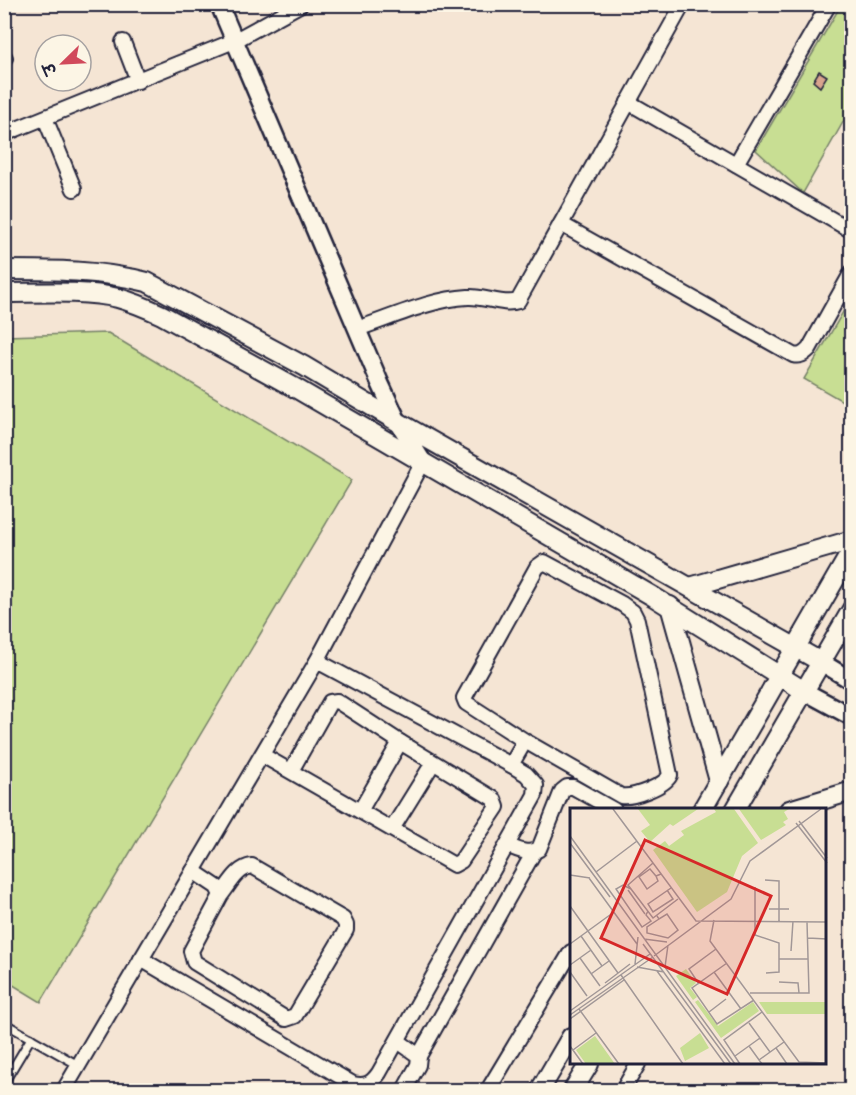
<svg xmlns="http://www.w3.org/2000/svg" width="856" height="1095" font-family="Mynerve,'Playpen Sans Deva',sans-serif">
<rect width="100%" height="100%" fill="#f5e5d4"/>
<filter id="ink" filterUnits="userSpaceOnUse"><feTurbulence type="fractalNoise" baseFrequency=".0167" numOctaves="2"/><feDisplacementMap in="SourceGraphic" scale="12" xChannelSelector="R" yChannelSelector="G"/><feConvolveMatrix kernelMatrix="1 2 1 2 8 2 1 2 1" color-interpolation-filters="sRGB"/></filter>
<g filter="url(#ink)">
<!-- green -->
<g fill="#c8de93" stroke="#758067" stroke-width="1.5">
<polygon points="841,5 851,5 851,108 803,193 756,150"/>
<polygon points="851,298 851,406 804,379"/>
<polygon points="108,333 352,480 41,1002 5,980 5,336"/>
</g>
<!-- building -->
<polygon fill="#d9a48e" stroke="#22223b" stroke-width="1.5" points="819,71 827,76 820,87 813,81"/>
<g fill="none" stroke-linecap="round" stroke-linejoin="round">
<defs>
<g id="service">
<polyline points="4,1023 78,1065"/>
<polyline points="4,1083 31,1038"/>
</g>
<g id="minor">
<polyline points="123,42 138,81"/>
<polyline points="4,56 5,58"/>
<polyline points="628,102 852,231"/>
<polyline points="45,118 74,189"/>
<polyline points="4,134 234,41 301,4"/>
<polyline points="736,164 829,4"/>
<path d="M561,224L793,355C800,357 804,354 809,349L852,272"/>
<path d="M357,329C393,317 431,299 468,297C485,296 503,306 518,301L683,4"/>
<polyline points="262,755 454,865 461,861 497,807 494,799 400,742 337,701 330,702 291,771"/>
<path d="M511,765L525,741L466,703L464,698L537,567L544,562L622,604L633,612L637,620L670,775C665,786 633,798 621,796L525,741"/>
<polyline points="360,811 400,742"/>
<polyline points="392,829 433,763"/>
<path d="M507,845C518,850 528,855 539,849L562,791L567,787H573L614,810"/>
<path d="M193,871L217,887L221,895L191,951L194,962L286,1019L295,1016L346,930V925L343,919L252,866C237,868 230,884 221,895"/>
<path d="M141,959L353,1084C366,1087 372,1083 379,1073L535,795L536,785L526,774L511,765L317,661"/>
<polyline points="398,1041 419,1056 418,1065 404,1090"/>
<polyline points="419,1056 534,852"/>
<polyline points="64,1090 317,661 423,462"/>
<polyline points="488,1090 571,952"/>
<polyline points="623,1090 638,1064"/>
</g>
<g id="tertiary">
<polyline points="219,4 380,383 398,422 423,462"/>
<polyline points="821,662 852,681"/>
<polyline points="804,691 852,717"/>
</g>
<g id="secondary">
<path d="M4,270C53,270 100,270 147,282L304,366L398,422L821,662"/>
<path d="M4,293C39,293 84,290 118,298C133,302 147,308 162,315L297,389L654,597L804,691"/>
<polyline points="690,587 852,540"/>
<polyline points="670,606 719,781"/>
<polyline points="702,810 852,550"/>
<polyline points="735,810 852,609"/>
<polyline points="789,810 852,791"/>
<polyline points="540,1090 571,1037"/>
<polyline points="573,1090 589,1064"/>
</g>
</defs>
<!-- service casing -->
<use href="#service" stroke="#22223b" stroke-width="11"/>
<!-- minor casing -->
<use href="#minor" stroke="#22223b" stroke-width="18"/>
<!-- tertiary casing -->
<use href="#tertiary" stroke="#22223b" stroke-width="21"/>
<!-- secondary casing -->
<use href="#secondary" stroke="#22223b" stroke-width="22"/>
<!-- service -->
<use href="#service" stroke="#fcf5e5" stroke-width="7"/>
<!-- minor -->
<use href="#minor" stroke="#fcf5e5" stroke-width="14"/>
<!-- tertiary -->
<use href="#tertiary" stroke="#fcf5e5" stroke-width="16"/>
<!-- secondary -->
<use href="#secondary" stroke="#fcf5e5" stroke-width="18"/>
</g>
</g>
<!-- overview -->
<g transform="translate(570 808)">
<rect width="256" height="256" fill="#f5e5d4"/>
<path d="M68,1H128L103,18L100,16L80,34L71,23L80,17ZM144,1H164L188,35L172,48L157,84L127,104L83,42L95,33L99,38L114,27L111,23L146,4ZM169,1H219L214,4L218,11L213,14L216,17L191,32ZM116,161L126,175L120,180L127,189L123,192L106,168ZM128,192L148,218L183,194L189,203L151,230L125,194ZM189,194H255V206H197ZM130,225L139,240L115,253L110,240ZM25,228L45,256H16L6,242Z" fill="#c8de93"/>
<path fill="none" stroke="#a19797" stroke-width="1.5" d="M43,1L126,113L257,114M229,13L257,50M226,15L257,55M0,28L165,256M0,35L40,89M83,55L58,77L83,110L108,91M26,64L67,33M0,67L20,70M86,68L88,73L77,81L69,69L80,61L86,68L91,66M19,70L67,136M195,72L209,73V113M185,79V127L209,135V164L196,165M61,81L53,77L46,81L72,119L81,113L76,107L78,103M58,82L75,106M97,82L103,91L83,104L78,96L101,80M0,98L48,165M199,101H219M87,108L89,111L97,106L108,122L98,130L77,125V119L89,111M144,112L140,133L229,254L257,255M11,128L32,158M238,130L257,131M74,131L97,134M0,136L44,104M73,136L161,256M221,143L223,113M84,148L161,91L180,53L251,1M10,150L30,178M209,151H238M157,155L122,180L147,216L184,192M65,156L68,129M0,157L21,142M67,159L94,164M95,159L98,137M87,163L155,256M0,164L17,188M144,164L171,201M21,166L39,153M51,167L113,256M209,174L228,175L229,185M35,175L60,156M129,176L119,161L146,141M180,185H239L237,114M9,201L49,256M0,203L80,146M139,204L156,191M0,207L83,149M0,211L54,172M179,215L200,244M0,238L13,256M179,238L192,256M206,240L217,256M3,242L26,225M165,248L190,230M189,252L214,234M170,256L154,232L192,204"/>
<path fill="#d62828" fill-opacity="0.15" stroke="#d62828" stroke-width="3" d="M75,32L201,88L157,186L31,130Z"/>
<rect width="256" height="256" fill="none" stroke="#22223b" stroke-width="3"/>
</g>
<!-- margin -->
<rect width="856" height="1095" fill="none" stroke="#fcf5e5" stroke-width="24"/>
<rect x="12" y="12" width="832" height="1071" fill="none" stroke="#22223b" stroke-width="2" filter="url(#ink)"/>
<!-- north arrow -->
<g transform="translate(63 63) rotate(246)"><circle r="28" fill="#fcf5e5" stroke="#a5a1a1" stroke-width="1.5"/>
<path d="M0-4.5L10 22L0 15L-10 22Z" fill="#d1495b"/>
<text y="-9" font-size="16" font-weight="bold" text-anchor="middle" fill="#22223b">उ</text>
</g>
</svg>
